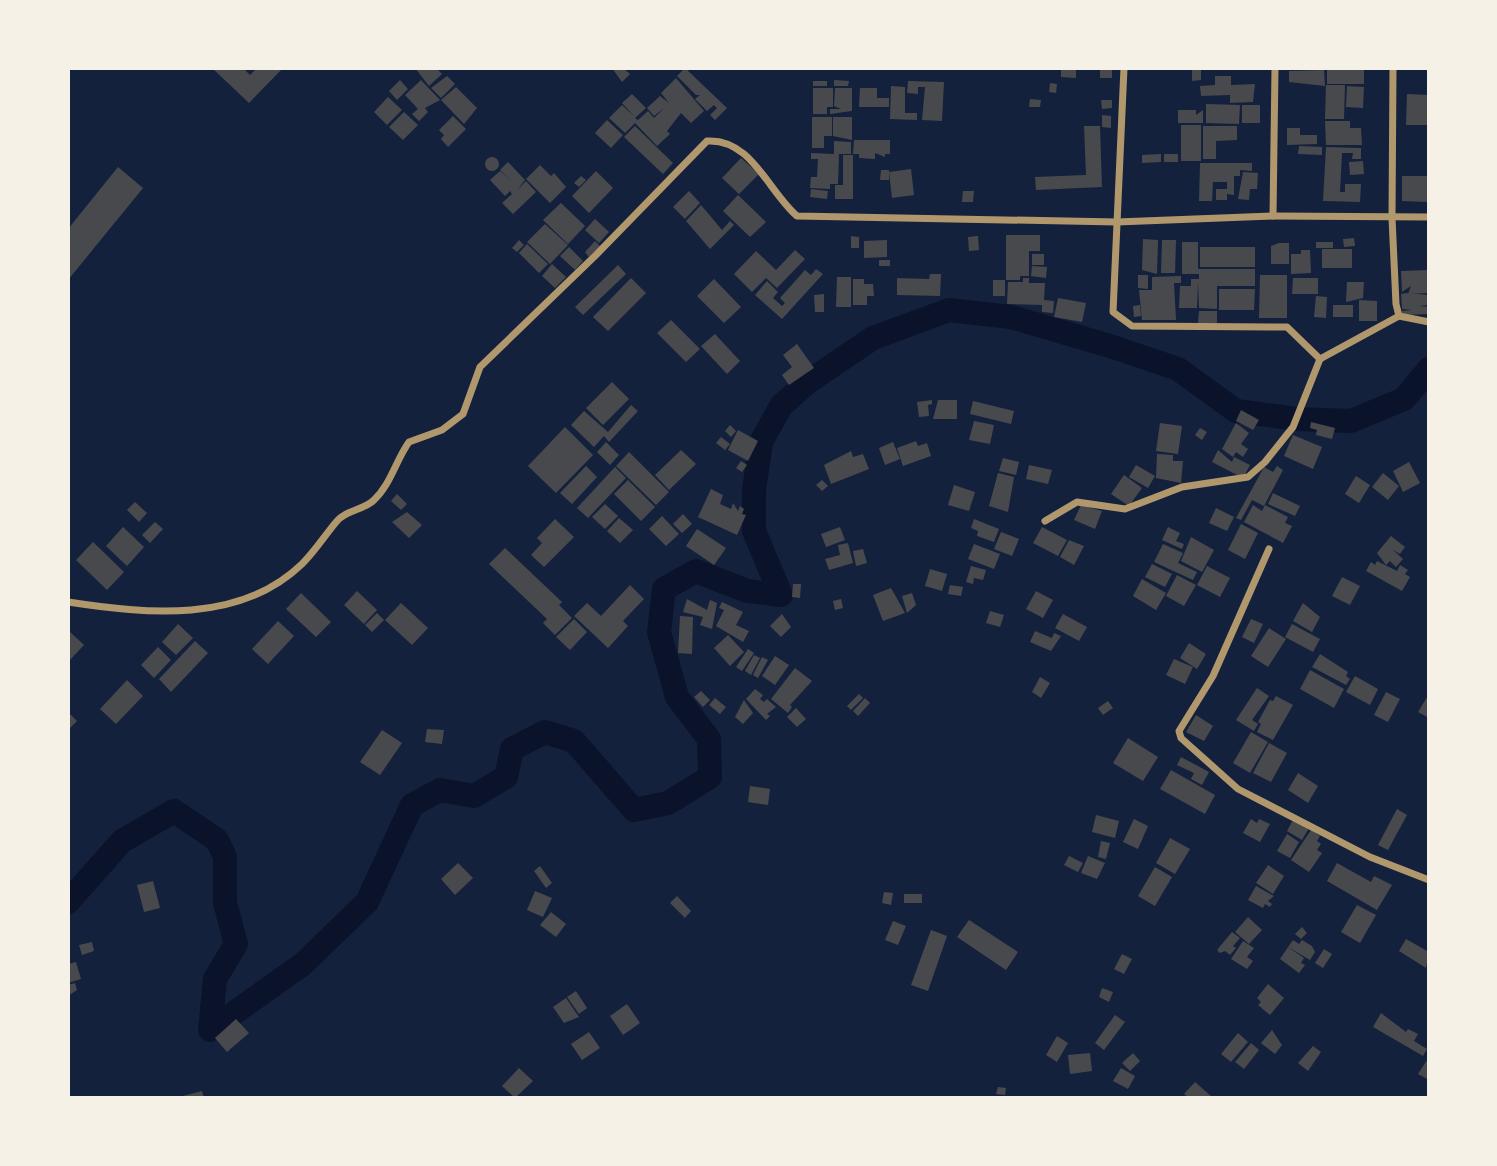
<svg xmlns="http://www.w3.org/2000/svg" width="1497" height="1166" font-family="Bitter,serif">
<rect width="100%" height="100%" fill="#14213d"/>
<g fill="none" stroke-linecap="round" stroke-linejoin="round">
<!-- river -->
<polyline stroke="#0b132b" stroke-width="24" points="68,902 122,841 174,811 217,840 225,857 225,903 236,944 215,979 210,1030 303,964 367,902 412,805 440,790 474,796 506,777 512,749 545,732 574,741 634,810 668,803 710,777 709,739 677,697 659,632 664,589 696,571 747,591 781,595 754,531 754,490 761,442 781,406 808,382 873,338 949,310 1011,317 1110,346 1178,369 1236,411 1297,419 1351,421 1404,399 1429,369"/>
</g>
<!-- building -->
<g fill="#48494c">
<polygon points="212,68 243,68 250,75 257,68 283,68 249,103"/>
<polygon points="415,68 436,68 442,74 429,86"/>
<polygon points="612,68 623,68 630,74 622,82"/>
<polygon points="685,68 727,108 715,120 710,115 717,108 714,105 707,111 695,99 700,95 696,95 677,76"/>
<polygon points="1061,68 1076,68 1076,78 1061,77"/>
<polygon points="1192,68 1201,68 1201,80 1192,81"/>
<rect x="1327" y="69" width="37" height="15"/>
<rect x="1100" y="70" width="12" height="8"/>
<polygon points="1324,70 1325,86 1289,82 1289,71"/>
<polygon points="447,76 455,84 441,98 431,88"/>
<polygon points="1215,76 1231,76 1231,85 1255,84 1253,102 1230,103 1230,95 1201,96 1200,86 1215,85"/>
<polygon points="676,78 704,111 691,123 681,113 667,131 670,134 657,146 635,123 625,133 609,118 622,105 634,116 622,103 632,94 646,108 635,118 638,120 648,111 654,118 664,108 654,116 647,108 660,96 669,103 661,93"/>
<polygon points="400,80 408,89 397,100 389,91"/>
<polygon points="421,80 440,100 425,108 428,112 419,121 412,114 418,109 405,95"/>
<polygon points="834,80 849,81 848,86 834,86"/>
<rect x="813" y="81" width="14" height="5"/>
<polygon points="908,81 944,82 942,121 922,120 925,87 918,87 918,94 907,93"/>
<polygon points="1050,83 1057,84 1056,93 1049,92"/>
<polygon points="1326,85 1345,85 1344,119 1325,119"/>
<polygon points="891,86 905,87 905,113 917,113 917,120 890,119"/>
<polygon points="1347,86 1364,87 1363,108 1346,107"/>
<polygon points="456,87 477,108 464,124 441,100"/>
<polygon points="813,88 833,88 833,107 827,107 827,114 813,114"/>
<polygon points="835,88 852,88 852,111 830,114 830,109 841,109 834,106"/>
<polygon points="860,88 877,88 877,98 889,98 889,107 859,107"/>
<polygon points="1407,94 1429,95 1429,125 1406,125"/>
<polygon points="388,97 402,110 387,125 374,112"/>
<polygon points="1030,99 1041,100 1040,107 1029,107"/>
<polygon points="1101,100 1112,100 1112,108 1102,109"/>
<polygon points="1206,104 1240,105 1239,124 1206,123"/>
<rect x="1242" y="105" width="18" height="18"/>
<polygon points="1178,110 1196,110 1196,115 1203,110 1203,123 1178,123"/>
<polygon points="404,112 418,125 403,140 389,127"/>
<polygon points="1102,115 1111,116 1111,128 1102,127"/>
<polygon points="453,116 466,129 448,147 441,139 444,135 439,130"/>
<polygon points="812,117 832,117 832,136 824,136 824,148 812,148"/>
<polygon points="833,117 852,117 852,140 833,136"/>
<polygon points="607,120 623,135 611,148 595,133"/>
<polygon points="1325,121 1350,121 1350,128 1361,128 1362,145 1326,145"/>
<rect x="1181" y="125" width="20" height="36"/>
<polygon points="635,126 673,163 663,174 624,137"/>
<polygon points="1084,126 1100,126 1102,187 1036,190 1035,177 1086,175"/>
<polygon points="1203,126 1237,126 1237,140 1216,141 1216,159 1203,159"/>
<polygon points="1287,128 1300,128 1300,135 1317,135 1317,144 1287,145"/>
<polygon points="854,140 890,140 890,154 885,154 885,157 875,153 875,159 859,158 859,154 853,154"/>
<polygon points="834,141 851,142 851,154 839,154 838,184 830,184 830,189 810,188 811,177 817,177 818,159 811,159 811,153 834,154"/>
<polygon points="1299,146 1322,147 1322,155 1298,154"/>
<polygon points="1326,147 1361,148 1361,159 1352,159 1353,153 1342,153 1340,192 1345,192 1345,184 1361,184 1360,202 1323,201"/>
<polygon points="1161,154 1161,162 1142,163 1142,155"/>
<rect x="1164" y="154" width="14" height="8"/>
<polygon points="843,155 853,155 853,199 835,199 835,185 843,185"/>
<circle cx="492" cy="164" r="7"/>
<polygon points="741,158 759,174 739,194 722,178"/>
<polygon points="1363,161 1364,174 1350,175 1349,162"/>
<polygon points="508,162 525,180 517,190 526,181 536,192 513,214 502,203 512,194 510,191 505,196 490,180 500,171 511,181 500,170"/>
<polygon points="1200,163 1252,163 1252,171 1240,170 1240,176 1234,176 1234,195 1227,194 1227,200 1216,200 1216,189 1227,189 1227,182 1213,182 1212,201 1199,201"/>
<polygon points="540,165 551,176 554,173 566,187 550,203 526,179"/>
<polygon points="118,167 143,188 68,280 68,229"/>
<polygon points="911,169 914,195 892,198 889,172"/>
<polygon points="881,170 889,170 889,180 880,180"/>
<polygon points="596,171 613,188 589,213 572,196"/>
<polygon points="1243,172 1258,173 1257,189 1250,189 1249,200 1238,199"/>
<polygon points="581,176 586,180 579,187 574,183"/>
<polygon points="1402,176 1428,176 1427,202 1402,201"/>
<polygon points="811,189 828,191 827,199 810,197"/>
<polygon points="689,191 700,203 685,219 673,207"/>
<polygon points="963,191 974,191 973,202 962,202"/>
<polygon points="738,195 766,222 750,237 723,211"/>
<polygon points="561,203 585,226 568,244 543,220"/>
<polygon points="701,205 722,230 730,221 734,225 710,249 686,221"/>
<polygon points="595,219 609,232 599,243 585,230"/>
<polygon points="545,224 568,245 550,264 527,242"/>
<polygon points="1006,235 1040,235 1040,251 1029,251 1029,276 1020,276 1020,280 1006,280"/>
<polygon points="851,236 859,237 859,248 851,248"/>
<polygon points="978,236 979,250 969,251 968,237"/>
<polygon points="1354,238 1355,246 1344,247 1343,239"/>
<polygon points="1143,239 1158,240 1157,274 1142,270"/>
<polygon points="519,240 524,245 517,252 512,248"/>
<polygon points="887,240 887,257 864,258 864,241"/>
<polygon points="1162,240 1176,240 1175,273 1161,273"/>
<polygon points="595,241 600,246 589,257 585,252"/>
<polygon points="1182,242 1198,242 1198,269 1255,269 1255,286 1217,286 1217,309 1199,308 1198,282 1197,308 1179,308 1180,286 1191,286 1191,279 1199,279 1199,274 1182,274"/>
<rect x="1316" y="242" width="17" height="6"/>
<polygon points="1279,243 1289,243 1289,264 1271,264 1271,246"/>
<polygon points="527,244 548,264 539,273 519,253"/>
<polygon points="569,247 583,261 575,270 560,256"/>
<rect x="1200" y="247" width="55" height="20"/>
<rect x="1322" y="249" width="30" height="19"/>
<polygon points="795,250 805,259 777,288 766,278 752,292 734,274 756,251 776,270"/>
<polygon points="1301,250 1310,250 1311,273 1291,274 1291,254 1301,254"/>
<rect x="1032" y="254" width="12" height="11"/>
<rect x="879" y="260" width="11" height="6"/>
<polygon points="552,264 566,277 555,288 542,276"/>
<polygon points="618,265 626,274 583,315 575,307"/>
<polygon points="1032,266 1047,267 1046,278 1031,276"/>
<polygon points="816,269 823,274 782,319 755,295 767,281 778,292 773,298 782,306 785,303 780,298 805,270 811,275"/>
<polygon points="1429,270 1429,293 1408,294 1411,286 1402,292 1401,271"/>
<polygon points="930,274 941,274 940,296 897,295 897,278 929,279"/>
<polygon points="1138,275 1148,275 1148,289 1138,288"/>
<polygon points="1260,275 1287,275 1287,318 1259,318"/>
<polygon points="1181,276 1181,283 1174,283 1176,320 1142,320 1139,290 1152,290 1152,277"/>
<polygon points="837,277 851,277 851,307 836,307"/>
<polygon points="631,278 646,293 608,331 593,317"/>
<polygon points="1023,278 1029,278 1029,283 1045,283 1044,300 1054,301 1053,313 1042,312 1042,305 1007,304 1008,282 1023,282"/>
<polygon points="1293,278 1318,278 1318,294 1292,294"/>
<polygon points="714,279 741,307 724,323 697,296"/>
<polygon points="853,279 864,279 864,284 873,284 874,296 867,296 867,305 853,305"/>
<rect x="993" y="280" width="12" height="16"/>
<polygon points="1347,282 1364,282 1363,298 1346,302"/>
<polygon points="1219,289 1255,289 1254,310 1219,310"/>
<polygon points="1406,293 1429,295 1429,305 1419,306 1429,307 1429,314 1402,315 1402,311 1412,310 1402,309 1401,294"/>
<polygon points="824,294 824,312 815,312 814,295"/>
<polygon points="1316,296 1327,297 1326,318 1314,317"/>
<polygon points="1058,298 1086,303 1082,322 1054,317"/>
<polygon points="1359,300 1377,301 1377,321 1359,321"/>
<polygon points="1140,305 1141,316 1134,317 1133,306"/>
<rect x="1333" y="305" width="20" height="12"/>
<polygon points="1199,311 1217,311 1217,323 1198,323"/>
<polygon points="671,320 700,349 686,362 657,333"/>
<polygon points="715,334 740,361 727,374 701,346"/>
<polygon points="797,344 814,368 789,385 782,375 792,367 783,355"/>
<polygon points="612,382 629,399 603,425 586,408"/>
<polygon points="932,400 932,404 928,405 929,416 919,417 917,402"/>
<polygon points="938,400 957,400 957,419 933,419"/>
<polygon points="973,401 1014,411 1011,424 970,414"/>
<polygon points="631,405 638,411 609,442 604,436 594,447 571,425 584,411 608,432"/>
<polygon points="1241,410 1259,420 1253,430 1236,421"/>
<polygon points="974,421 994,425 990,444 969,440"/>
<polygon points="1311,422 1335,428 1332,439 1316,435 1317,430 1310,428"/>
<polygon points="1160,423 1182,426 1178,454 1156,451"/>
<polygon points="1236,423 1249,433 1241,444 1248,449 1243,457 1236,452 1233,457 1222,449"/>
<polygon points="730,425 736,431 731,437 725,431"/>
<polygon points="565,427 593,455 556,493 528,466"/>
<polygon points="1200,428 1207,432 1202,440 1195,435"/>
<polygon points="738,430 758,441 748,461 728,450"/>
<polygon points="1293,435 1322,447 1313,469 1284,456"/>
<polygon points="721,437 730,444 725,450 716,443"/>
<polygon points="916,441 918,446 927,443 931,456 903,466 897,448"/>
<polygon points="606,442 619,455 610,465 597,452"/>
<polygon points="893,442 900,459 885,465 879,448"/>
<polygon points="681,450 696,464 669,490 655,475"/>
<polygon points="1218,450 1232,462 1234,457 1250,465 1243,478 1212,462"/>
<polygon points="851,451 853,457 863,454 869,469 831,484 824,465"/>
<polygon points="629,452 669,492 656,505 616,466"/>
<polygon points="1157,454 1173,455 1173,461 1183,461 1181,483 1156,478"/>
<polygon points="1003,458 1019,462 1016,475 999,471"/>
<polygon points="741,461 747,465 742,472 736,468"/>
<polygon points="1409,462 1420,483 1403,492 1393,471"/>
<polygon points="1029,465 1052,470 1048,484 1026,479"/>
<polygon points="1136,465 1155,476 1148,488 1129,477"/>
<polygon points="586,466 597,477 572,504 560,493"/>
<polygon points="1277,466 1283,470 1264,506 1252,500 1241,520 1236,518 1264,467 1273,472"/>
<polygon points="615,467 626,478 588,518 577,508"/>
<polygon points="998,473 1014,477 1008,512 989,506"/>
<polygon points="1383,473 1399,486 1388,500 1372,487"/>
<polygon points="1124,475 1142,488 1129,506 1111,494"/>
<polygon points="1356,476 1370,485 1359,503 1345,494"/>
<polygon points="628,480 655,507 641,521 614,494"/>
<polygon points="822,480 828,486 822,491 816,485"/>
<polygon points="954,485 975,492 969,511 948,505"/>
<polygon points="711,489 723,495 720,504 731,509 733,503 738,511 740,506 744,509 742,514 746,515 737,535 698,517"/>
<polygon points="1273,493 1300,506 1295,516 1268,504"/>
<polygon points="397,494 407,504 401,510 391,501"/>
<polygon points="135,502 147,513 139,522 127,510"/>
<polygon points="605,504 618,516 605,529 592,517"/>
<polygon points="1081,505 1102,511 1095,529 1074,520"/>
<polygon points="1253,505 1262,511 1265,505 1288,517 1285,523 1292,526 1283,543 1244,522"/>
<polygon points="1216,508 1234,517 1227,531 1209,523"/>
<polygon points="407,512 422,525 409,538 392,522"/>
<polygon points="683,514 692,524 682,533 673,524"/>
<polygon points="662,516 679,534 666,546 649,529"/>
<polygon points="619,518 633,530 620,543 607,531"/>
<polygon points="555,519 574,537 544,567 531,555 542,543 537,538"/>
<polygon points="974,519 999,529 994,542 977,536 978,531 971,528"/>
<polygon points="155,522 163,529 150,543 142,535"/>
<polygon points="1241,524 1258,533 1245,559 1228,550"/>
<polygon points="123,527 144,547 127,566 106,546"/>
<polygon points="840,527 845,540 826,547 821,534"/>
<polygon points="1042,527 1067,540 1058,556 1033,543"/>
<polygon points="1168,527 1180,533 1176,541 1184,544 1182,549 1162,540"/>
<polygon points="697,529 726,548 714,565 686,546"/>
<polygon points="1001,532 1019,539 1012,556 994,549"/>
<polygon points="1391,536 1405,547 1400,554 1393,550 1403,559 1396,567 1390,561 1386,565 1377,553"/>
<polygon points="1191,537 1214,550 1202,572 1181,561"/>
<polygon points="1069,540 1084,546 1074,565 1060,557"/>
<polygon points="93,542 124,572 107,590 76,560"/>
<polygon points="848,543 853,563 829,570 825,559 840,555 838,545"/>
<polygon points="974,544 1000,554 994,569 968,559"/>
<polygon points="1163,544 1183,553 1178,563 1197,572 1193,580 1154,562"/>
<polygon points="505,548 562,602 559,605 572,618 555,635 543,623 547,619 489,564"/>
<polygon points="863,549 867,563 856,566 853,551"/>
<polygon points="1377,561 1397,571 1400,565 1408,570 1405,574 1410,577 1402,591 1366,571 1371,562 1375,565"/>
<polygon points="1152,564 1172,574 1165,587 1145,577"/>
<polygon points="971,566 986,570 983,580 974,578 973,584 966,582"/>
<polygon points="1207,566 1230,578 1220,597 1197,585"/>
<polygon points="930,569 947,574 942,591 925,586"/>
<polygon points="1177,575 1196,585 1184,606 1166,596"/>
<polygon points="1342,577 1360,586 1350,605 1332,596"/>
<polygon points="1142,579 1166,593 1156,610 1133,596"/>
<polygon points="793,584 801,584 800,598 792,597"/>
<polygon points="630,585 644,599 623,621 628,626 608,648 574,616 587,603 601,616"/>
<polygon points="950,585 963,587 961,596 948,594"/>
<polygon points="891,588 905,613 883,621 873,595"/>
<polygon points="357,591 377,610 364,624 344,605"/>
<polygon points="1036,591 1053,600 1043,618 1026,609"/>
<polygon points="301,593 331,622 316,637 286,609"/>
<polygon points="912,593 916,605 907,613 902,596"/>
<polygon points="687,599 707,610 710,600 717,603 712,629 700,625 703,617 683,612"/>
<polygon points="841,599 843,608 835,610 833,601"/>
<polygon points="722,602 743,612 736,625 749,631 743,642 716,626 724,610 719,608"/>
<polygon points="401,603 428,628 412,645 385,620"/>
<polygon points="1303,603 1320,617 1312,632 1293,621"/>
<polygon points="990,611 1004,615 1000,627 986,623"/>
<polygon points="377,613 384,620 372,632 365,625"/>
<polygon points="782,614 791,627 781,637 770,626"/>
<polygon points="1063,614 1087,627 1079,641 1055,628"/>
<polygon points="680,616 693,617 692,654 678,653"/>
<polygon points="574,619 587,632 570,650 556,637"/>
<polygon points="1251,619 1263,624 1254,643 1242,637"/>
<polygon points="278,621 294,636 268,664 252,649"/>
<polygon points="178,624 193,638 176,655 162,642"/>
<polygon points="1292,624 1320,639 1313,652 1285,637"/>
<polygon points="1269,628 1286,639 1268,667 1251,656"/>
<polygon points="68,630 84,645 68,662"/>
<polygon points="1035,631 1052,638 1054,633 1061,636 1051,651 1030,642"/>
<polygon points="728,635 744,652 730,666 714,648"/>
<polygon points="195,641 208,653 171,692 159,679"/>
<polygon points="1189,643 1206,654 1197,669 1180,658"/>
<polygon points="158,647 171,660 154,678 141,665"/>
<polygon points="748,649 754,653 742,671 736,667"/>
<polygon points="1320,654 1348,672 1346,676 1350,679 1346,685 1312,667"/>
<polygon points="754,655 760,658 751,675 745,671"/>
<polygon points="775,656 789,665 775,685 762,676"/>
<polygon points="762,657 768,660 758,678 753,675"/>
<polygon points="1174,659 1193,667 1185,684 1166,675"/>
<polygon points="795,668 812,681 790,705 792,707 788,713 771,699"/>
<polygon points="1310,670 1344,689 1334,708 1300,689"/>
<polygon points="1355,676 1378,689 1370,705 1346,692"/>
<polygon points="1040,677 1050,683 1041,698 1032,692"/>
<polygon points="127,680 143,696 116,724 100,709"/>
<polygon points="1257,688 1269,696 1252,720 1258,724 1254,731 1236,720"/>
<polygon points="755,689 763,695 760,699 764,702 767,699 776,707 767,714 770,716 766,720 746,699"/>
<polygon points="701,691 710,700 703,707 694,697"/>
<polygon points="1386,692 1400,699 1388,722 1374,715"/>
<polygon points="859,694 863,698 851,710 847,706"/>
<polygon points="1429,694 1429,718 1418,712"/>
<polygon points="1276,696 1293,705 1273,740 1257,732 1261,724 1258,722 1270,700 1273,701"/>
<polygon points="715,698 726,707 720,714 709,705"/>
<polygon points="865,698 870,703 858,716 853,711"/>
<polygon points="744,700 753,713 743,724 735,717"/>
<polygon points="1108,701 1113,708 1103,715 1098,708"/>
<polygon points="796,708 806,719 797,727 787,717"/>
<polygon points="68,712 77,721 68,730"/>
<polygon points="1196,715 1213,726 1204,741 1186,732"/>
<polygon points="427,729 444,730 442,744 425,742"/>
<polygon points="382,730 402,743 380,775 360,762"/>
<polygon points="1251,732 1268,742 1250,773 1233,763"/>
<polygon points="1128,738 1158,757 1143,781 1113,763"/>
<polygon points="1269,743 1287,753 1271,782 1253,773"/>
<polygon points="1181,757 1209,772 1202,785 1191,779 1194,773 1177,765"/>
<polygon points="1171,770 1215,795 1205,814 1160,789"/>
<polygon points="1298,773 1318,786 1308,803 1288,790"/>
<polygon points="750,786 770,789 768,805 748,802"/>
<polygon points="1397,809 1407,815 1388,850 1378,845"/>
<polygon points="1096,815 1119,821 1115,838 1092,832"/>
<polygon points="1134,819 1148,826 1138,849 1123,842"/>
<polygon points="1251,819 1257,823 1259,819 1270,824 1260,842 1243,833"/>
<polygon points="1293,820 1309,828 1302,840 1287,831"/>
<polygon points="1311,830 1320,836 1317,841 1321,844 1317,850 1322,853 1309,872 1291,860"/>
<polygon points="1287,834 1299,842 1290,858 1277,851"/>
<polygon points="1170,838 1190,849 1175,874 1156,863"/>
<polygon points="1101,841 1110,843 1106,859 1098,857"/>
<polygon points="1069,856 1083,863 1078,872 1064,865"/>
<polygon points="1088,856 1105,863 1097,879 1081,873"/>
<polygon points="458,863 473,878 455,895 441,879"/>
<polygon points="1337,863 1371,882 1374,876 1392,885 1377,910 1327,881"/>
<polygon points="1268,865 1284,876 1273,894 1256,883"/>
<polygon points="540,866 552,883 546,888 534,871"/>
<polygon points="1155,867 1172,877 1155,906 1138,896"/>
<polygon points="153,881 160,908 144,912 137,885"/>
<polygon points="1256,886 1274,896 1268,901 1272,904 1270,907 1265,904 1263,908 1248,900"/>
<polygon points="535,891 552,898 543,917 527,910"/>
<polygon points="884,892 893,893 891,905 882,903"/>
<rect x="904" y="894" width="18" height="9"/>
<polygon points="677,896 691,911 685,918 670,903"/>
<polygon points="1357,905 1376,915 1360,943 1341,932"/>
<polygon points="551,912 566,924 556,937 540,925"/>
<polygon points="1248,917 1262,930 1249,944 1235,932"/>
<polygon points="969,920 1018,952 1006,970 957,937"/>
<polygon points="893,921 906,926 898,945 885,940"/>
<polygon points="1302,927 1307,933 1301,939 1295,934"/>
<polygon points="931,930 947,936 928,991 911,985"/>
<polygon points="1232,932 1240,938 1233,946 1236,948 1230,955 1225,951 1220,953 1217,950"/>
<polygon points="1406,939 1429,952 1426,968 1399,951"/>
<polygon points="1293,940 1299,944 1302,940 1312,946 1315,952 1310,960 1288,947"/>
<polygon points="1243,941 1254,948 1247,957 1253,961 1247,969 1231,959"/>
<polygon points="92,942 94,951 82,955 79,945"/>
<polygon points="1288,947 1304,958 1301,963 1305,965 1299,973 1280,959"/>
<polygon points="1324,949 1332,954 1323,968 1315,963"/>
<polygon points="1122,954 1132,959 1124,974 1114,969"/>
<polygon points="76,962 81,979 68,983 68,964"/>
<polygon points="75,983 77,990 68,996 68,985"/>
<polygon points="1268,984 1284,998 1270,1015 1258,1005 1261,1002 1257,998"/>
<polygon points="1102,988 1113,992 1109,1002 1099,997"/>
<polygon points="576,991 587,1008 579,1014 567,997"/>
<polygon points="566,998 579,1017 564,1023 553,1007"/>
<polygon points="627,1004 640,1023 623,1035 610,1016"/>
<polygon points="1381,1013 1406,1032 1408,1029 1418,1034 1414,1041 1427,1049 1423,1056 1373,1027"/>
<polygon points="1115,1015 1125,1022 1104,1050 1095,1043"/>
<polygon points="236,1019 249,1033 227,1052 215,1038"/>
<polygon points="1272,1030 1282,1045 1275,1054 1261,1043"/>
<polygon points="589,1032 600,1048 582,1060 571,1044"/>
<polygon points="1238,1033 1248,1042 1231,1062 1221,1054"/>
<polygon points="1057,1036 1068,1043 1057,1062 1046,1055"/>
<polygon points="1251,1043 1259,1050 1244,1069 1235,1062"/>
<polygon points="1313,1046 1321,1052 1308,1071 1298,1063"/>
<polygon points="1090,1053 1092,1071 1070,1074 1068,1055"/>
<polygon points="1133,1053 1140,1061 1130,1071 1122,1063"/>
<polygon points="1429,1057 1429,1080 1418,1074"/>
<polygon points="519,1068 533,1081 515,1098 502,1086"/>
<polygon points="1121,1068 1135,1076 1128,1089 1113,1081"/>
<polygon points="1195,1082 1211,1096 1209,1098 1189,1098 1184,1094"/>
<polygon points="998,1087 1006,1088 1005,1095 996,1094"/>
<polygon points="202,1091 204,1098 179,1098 179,1097"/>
</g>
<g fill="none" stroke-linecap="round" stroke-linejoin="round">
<!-- minor -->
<g stroke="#b1986c" stroke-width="7">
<polyline points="1124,68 1113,312 1132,326 1287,327 1320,359"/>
<polyline points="1393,68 1392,218 1396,304 1399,316 1429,322"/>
<polyline points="1273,216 1275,68"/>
<polyline points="1045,521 1077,502 1125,509 1182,487 1248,477 1265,462 1293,427 1320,359 1399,316"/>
<polyline points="1269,549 1213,676 1179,731 1181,738 1238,789 1370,857 1429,880"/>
<path d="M68,602C147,614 240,624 302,564C316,550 325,535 337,521C346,510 364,510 374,500C391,484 396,460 409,442L442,430L463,414L480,367L596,255L707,141C751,138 768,191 797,216L1117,222L1273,216L1429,217"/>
</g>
</g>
<!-- border -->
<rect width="1497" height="1166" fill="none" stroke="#f6f1e7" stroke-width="140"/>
</svg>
